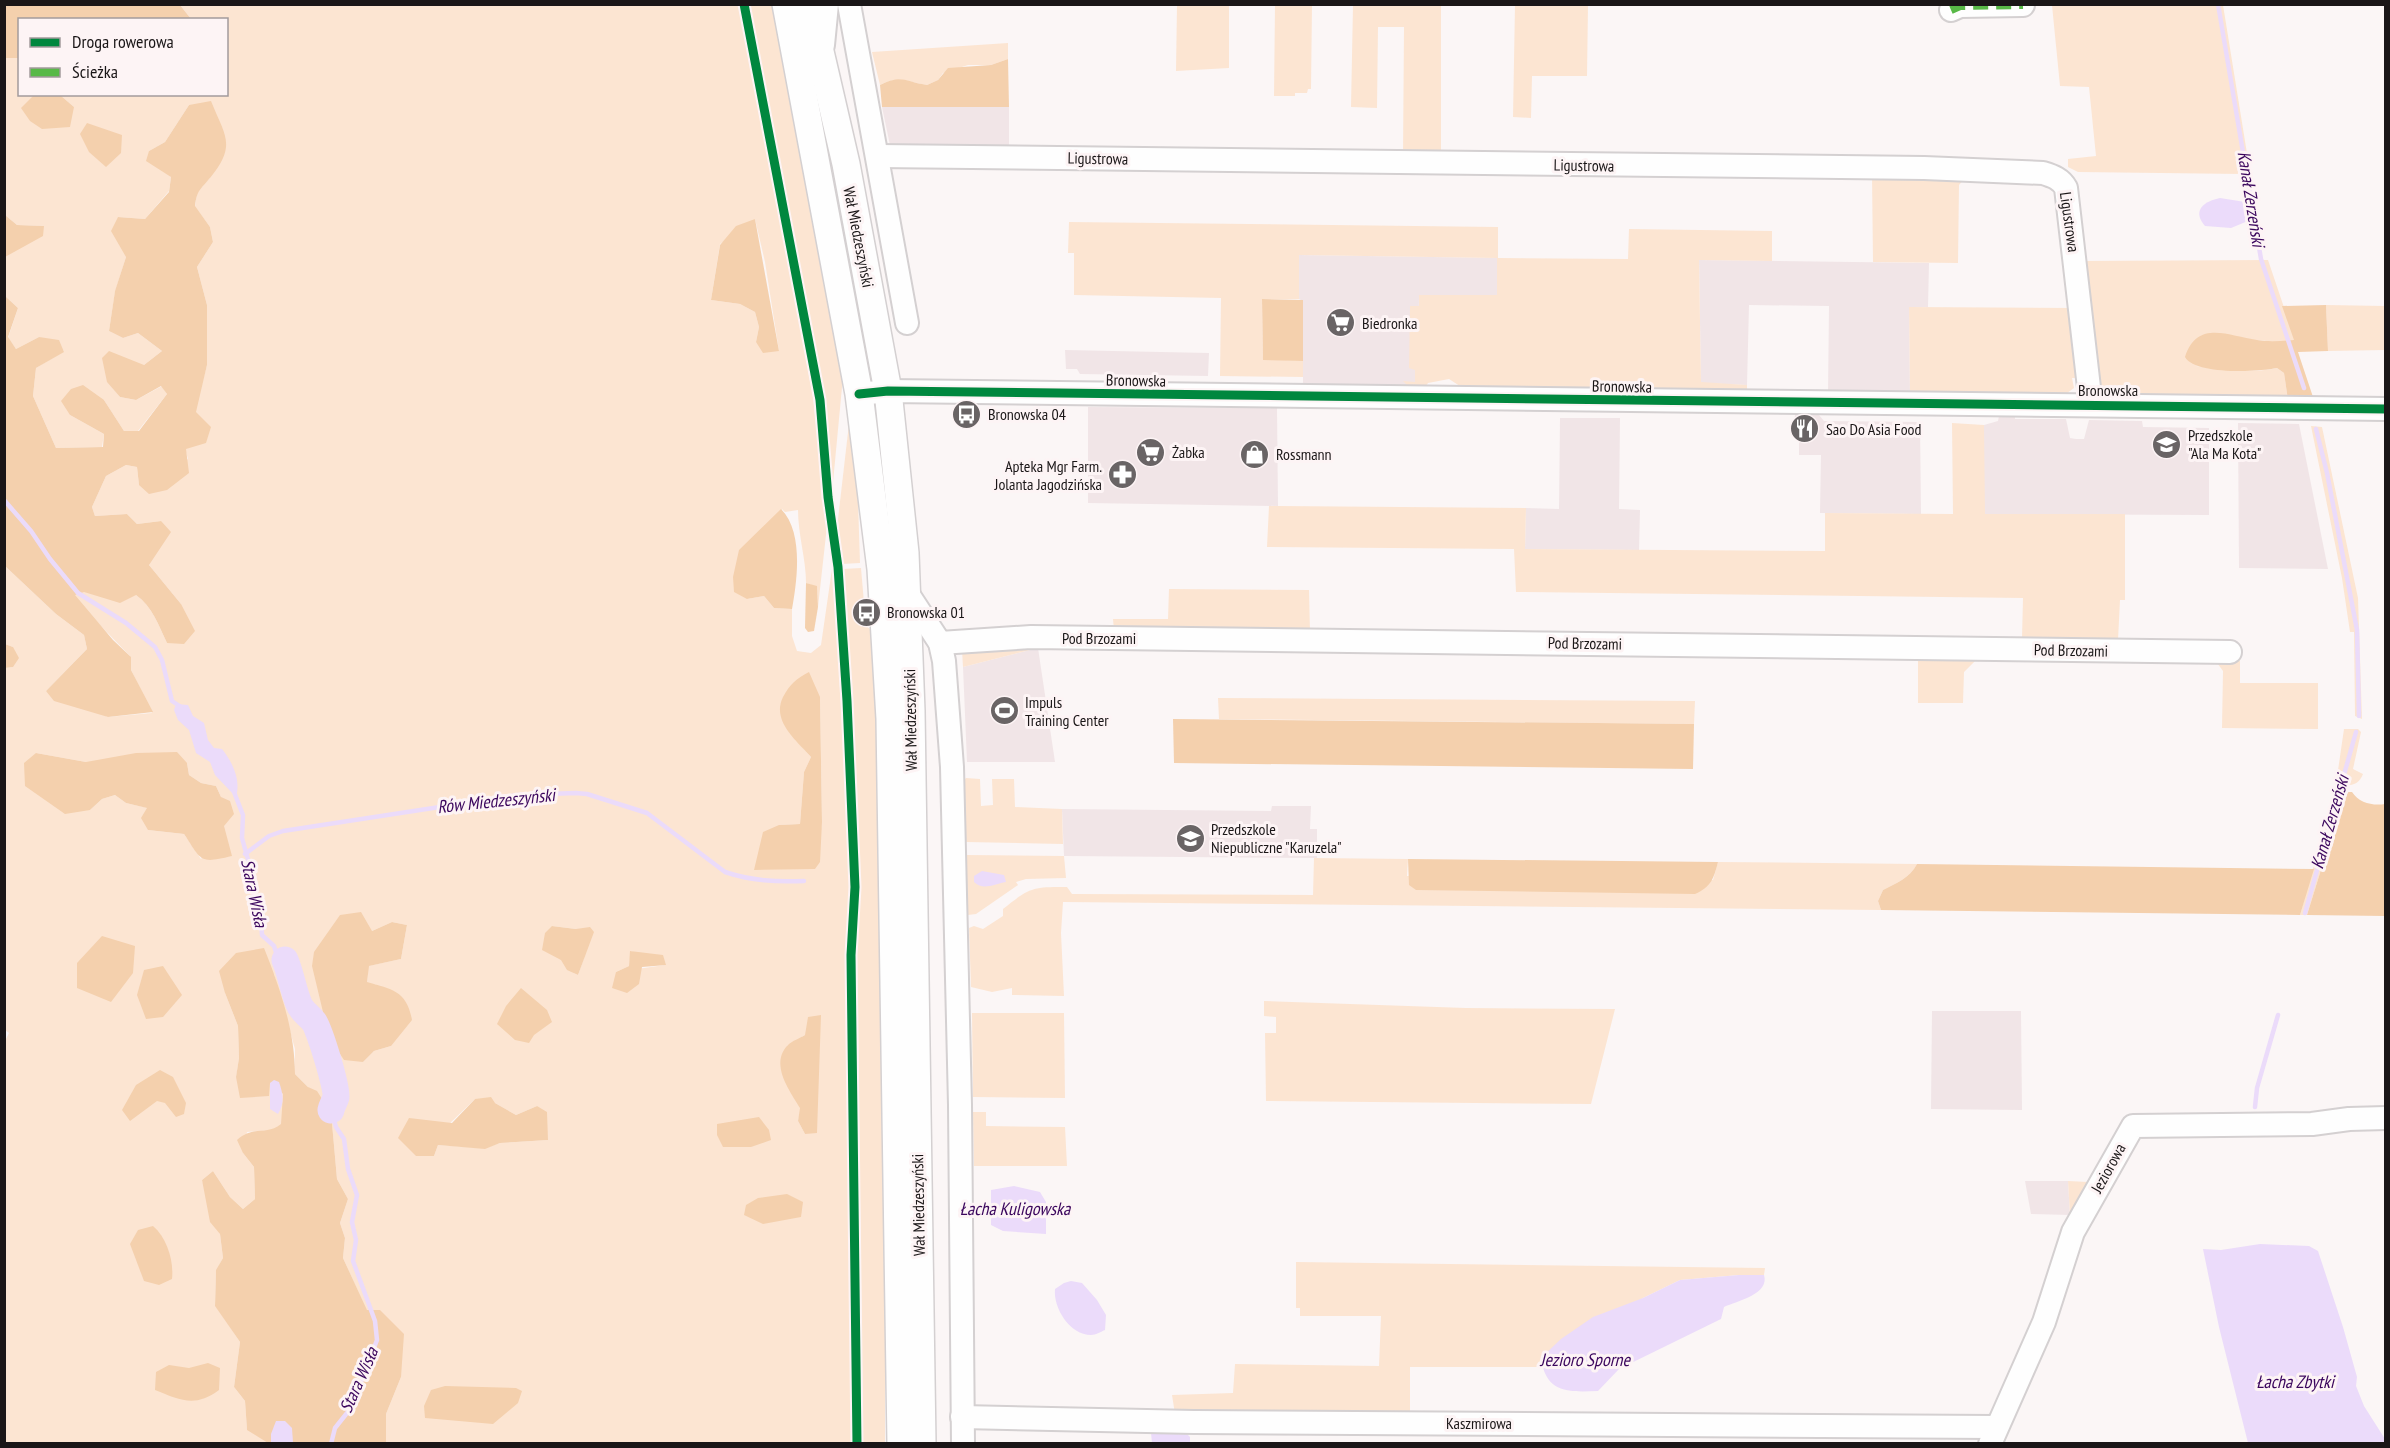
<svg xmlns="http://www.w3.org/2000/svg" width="2390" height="1448" font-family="'PT Sans Narrow',sans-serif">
<rect width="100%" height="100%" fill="#fbf6f6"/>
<!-- built -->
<g fill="#f1e5e7">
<polygon points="882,107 1009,107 1009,152 891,150"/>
<polygon points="1299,255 1498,258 1497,295 1419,296 1418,389 1303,387 1303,301 1299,299"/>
<polygon points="1699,260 1929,263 1928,307 1909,307 1910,395 1828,394 1829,306 1749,305 1747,385 1701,383"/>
<polygon points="1065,350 1209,353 1208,376 1080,374 1077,369 1066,369"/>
<polygon points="1088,407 1277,408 1278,506 1088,503"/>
<polygon points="1795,414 1819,415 1824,421 1920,422 1921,514 1820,513 1821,455 1799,455 1799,430 1794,429"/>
<polygon points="1999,416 2015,416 2015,419 2066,419 2070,438 2076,439 2084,439 2089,420 2142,421 2143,427 2209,428 2209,515 1984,514 1984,425 1998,421"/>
<polygon points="1560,418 1620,418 1619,509 1640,510 1639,550 1525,549 1526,508 1559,509"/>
<polygon points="2238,423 2299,424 2328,569 2239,568"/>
<polygon points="1038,648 1055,762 967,762 963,667"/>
<polygon points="1272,806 1311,806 1310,829 1317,829 1317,858 1064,856 1062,809 1271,811"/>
<polygon points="1932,1011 2021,1011 2022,1110 1931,1109"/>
<polygon points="2025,1181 2068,1181 2070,1215 2031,1214"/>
</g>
<!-- green -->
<g fill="#fce5d2" fill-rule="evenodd">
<path d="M180,5H740L813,397L827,526L818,607L817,587L806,583C806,559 798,535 798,510L785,512L782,509L747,599L764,596L774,608L792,609V636L797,651L811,653L821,645L833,562L851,886L848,956L853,1443H386V1414L401,1377L386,1333L367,1311L343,1258L345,1238L340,1223L348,1199L337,1179L332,1123L324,1117L308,1087L295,1074V1049L274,974L225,993L238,1026L239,1058L236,1078L270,1083L283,1094L293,1443H5L4,1043L9,1033L4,1029V668L13,667V647L5,644V566L56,614L84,635L87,649L46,691L108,717L152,713L131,670L130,656L30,553L136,595C152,606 159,626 167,643L181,604L149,565L161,521L137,524L127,514L95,516L92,507L106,476L126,465L137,467L139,485L188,459L185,449L207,365V305L197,267L213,242L210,227L195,207L197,192L210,178L189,105L165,142L149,151L171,177L169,191L145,219L118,217L126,257L115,292L109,331L123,338L138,333L162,351L144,365L107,381L120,397L136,400L162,386L167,394L138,431H124L104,400L70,415L104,434L102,447L56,448L33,396L36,368L64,351L39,337L16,349L8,338L18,308L5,296V257L44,226L17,225L5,215L4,58H19L20,94L40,95L33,96L74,107L60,95L226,94V20L191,19ZM755,219L765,262L779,351L756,342L759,327L755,312L740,304L711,300L720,244ZM820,697L822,822L815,869L779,825L800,824L804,772L811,757C796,740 779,726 781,702ZM36,753L86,762L187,763L189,775L201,783L216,786L221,797L224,826L201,859L184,834L148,830V808L126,803L115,795L102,799L90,810ZM392,922L407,925L401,959L368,966L367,983L382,986L391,1046L374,1051L363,1062L329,1037L372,931ZM552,926L576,929L584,958L578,975C558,966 557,945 552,926ZM631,951L665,965L616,972L629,966ZM805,1035V1134L798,1121L801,1108L787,1046ZM475,1099L495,1103L516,1115L537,1106L548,1140L500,1143L485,1148L438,1145L434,1156H416ZM275,1130L247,1430L245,1401L234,1387L240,1342L215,1305L216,1271L223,1258L220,1234L202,1180L213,1171L230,1197L243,1209L255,1199L254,1167L243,1153L247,1132Z"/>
<polygon points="750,5 775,5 844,366 832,493 821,388"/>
<polygon points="1177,5 1229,5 1229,68 1176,71"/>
<polygon points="1275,5 1312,5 1311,89 1308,89 1307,93 1295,93 1295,96 1274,96"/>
<polygon points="1353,5 1441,5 1441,157 1403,156 1404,27 1378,27 1377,108 1351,107"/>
<polygon points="1515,5 1588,5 1587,76 1532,76 1531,118 1513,117"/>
<polygon points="2052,5 2223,5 2250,172 2242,174 2078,172 2068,167 2068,159 2096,156 2089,87 2060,86"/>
<path d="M1008,43V59L991,65H968L943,73L938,80L927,85C906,82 901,75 880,85L872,52Z"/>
<polygon points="1872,174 1965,178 1959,185 1958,263 1873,262"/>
<polygon points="1069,222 1498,227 1498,258 1628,259 1629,229 1772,231 1772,261 1699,260 1701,382 1747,385 1747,393 1466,390 1449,379 1428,383 1424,389 1416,389 1416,385 1407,385 1403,381 1415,382 1415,370 1409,368 1410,306 1419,306 1419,295 1497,295 1497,258 1299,255 1299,299 1262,299 1263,359 1303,361 1303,377 1220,376 1221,298 1074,295 1074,253 1068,253"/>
<path d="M2268,260L2295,340L2275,342L2257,340L2196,366C2223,370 2250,374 2277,368L2284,373L2288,400L2097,398L2082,261Z"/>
<polygon points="2326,305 2385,306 2385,350 2328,351"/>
<polygon points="1909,307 2074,308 2083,378 2072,378 2074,388 2063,396 1910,395"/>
<polygon points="850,415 857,470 860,563 842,564 838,519"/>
<polygon points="1952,423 1984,425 1985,514 2125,514 2125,600 2120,600 2118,640 2022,638 2023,598 1516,592 1514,549 1267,547 1269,506 1278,506 1526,508 1525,549 1825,551 1825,513 1953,514"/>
<polygon points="2311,426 2322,427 2358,598 2362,719 2355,716 2354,632 2350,632 2342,578"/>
<polygon points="861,568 866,626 870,629 878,663 889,1300 885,1394 885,1444 863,1443 857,954 860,882 843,569"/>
<polygon points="1169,589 1309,590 1310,632 1114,630 1113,619 1168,619"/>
<polygon points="1037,643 1038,648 963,667 962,650"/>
<polygon points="1918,656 1979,657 1964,672 1963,703 1918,703"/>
<polygon points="2215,660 2240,661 2240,683 2318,683 2318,729 2222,728 2223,671"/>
<polygon points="1218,698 1695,701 1694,724 1219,719"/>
<path d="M2344,729H2358L2361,732L2353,769L2363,774C2358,787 2348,786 2336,784Z"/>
<polygon points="966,778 980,779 981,806 993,805 992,779 1014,779 1015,807 1062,809 1063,844 966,842 963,782"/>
<polygon points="2335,789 2345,792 2307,915 2300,915"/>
<polygon points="966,855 1064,856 1066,878 1026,879 1016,882 1018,885 976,914 968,915"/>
<path d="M1314,858L1408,859L1407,876L1713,880L1718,862L1917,864C1910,878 1896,883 1883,890L1878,901L1881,910L1063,902L1061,933L1064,996L1012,995V988L992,992L971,987L969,928L974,926L983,929L1003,916V909C1030,887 1033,887 1067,887L1072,894L1313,895Z"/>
<polygon points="1264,1001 1466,1008 1615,1009 1591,1104 1266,1101 1265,1033 1276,1033 1276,1017 1264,1016"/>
<polygon points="972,1013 1064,1013 1065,1098 973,1097"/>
<polygon points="986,1112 986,1126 1065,1127 1067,1166 974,1166 973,1112"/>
<polygon points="2068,1181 2088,1182 2070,1215"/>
<polygon points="1296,1262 1765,1268 1764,1275 1739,1275 1680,1280 1643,1298 1541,1358 1542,1367 1410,1367 1410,1416 1175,1414 1172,1395 1233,1393 1235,1364 1379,1366 1381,1316 1300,1316 1300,1308 1296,1308"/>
</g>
<!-- forest -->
<g fill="#f4d0ad">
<polygon points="5,4 180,5 191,19 20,20 19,58 5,58"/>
<path d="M1008,59L1009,107H882L880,85C903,74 904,82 927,85L938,80L948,68L991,65Z"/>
<polygon points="40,95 60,95 74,107 70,127 42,129 30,121 21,108 33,96"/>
<path d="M211,101C225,136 237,145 210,178C200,190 197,190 195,206L210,227L213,242L197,267L207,305V365L196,412L211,427L206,443L186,449L189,473L167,490L149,494L139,485L137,467L126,465L106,476L92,507L95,516L127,514L137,524L161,521L171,532L149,565L181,604L195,631L184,644L167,643C159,626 152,606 136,595L120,603L84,592L75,595L113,640L131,657V670L153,712L108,717L54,701L46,691L87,649L84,635L56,614L5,566V296L18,308L8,337L16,349L39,337L59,340L64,352L36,368L33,396L56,448L103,447L104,434L70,415L61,401L71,389L83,385L104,400L124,431H139L167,394L161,386L136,400L120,397L107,382L102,358L109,351L144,365L162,351L138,333L123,338L109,331L115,291L126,257L111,231L118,217L145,219L169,192L171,177L146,161L149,151L165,142L189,105Z"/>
<polygon points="87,123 122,135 121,153 106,167 89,152 80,134"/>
<polygon points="5,215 17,225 44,226 43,236 5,257"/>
<polygon points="755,219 779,351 763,353 756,342 759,327 755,312 740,304 711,300 720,245 736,226"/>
<polygon points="1262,299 1303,300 1303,361 1263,360"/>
<path d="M2326,305L2328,351L2298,352L2314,400H2288L2284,373L2277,368C2258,372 2195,375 2185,357C2197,319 2229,336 2257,340C2269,342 2282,341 2294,340L2282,306Z"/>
<path d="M781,509C804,532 797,581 792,609L774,608L764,596L747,599L734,592L733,577L739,550Z"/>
<polygon points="806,583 817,586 818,607 814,631 808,632 805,628"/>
<polygon points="5,644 13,647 19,658 13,667 5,668"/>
<path d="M809,672L820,697L822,822L820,862L815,869L754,870L763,832L779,825L800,824L804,772L811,757C797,741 771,721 783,697C790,684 796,679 809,672Z"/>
<polygon points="1173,719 1694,724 1693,769 1174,763"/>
<path d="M177,752L187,763L189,775L201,783L216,786L221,797L230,801L234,814L224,826L232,856C199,864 202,861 184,834L148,830L141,818L147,808L126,803L115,795L102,799L90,810L65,814L25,786L24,763L36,753L86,762L136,753Z"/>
<path d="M2345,792H2352C2359,803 2373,806 2385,804V916L2307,915Z"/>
<path d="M1408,859L1718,862C1714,878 1711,887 1695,894L1416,890L1409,885Z"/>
<path d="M1917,864L2314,869L2300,915L1881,910L1878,901L1883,890C1896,883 1910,878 1917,864Z"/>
<path d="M361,912L372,931L392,922L407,925L401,959L369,966L367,982C392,989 407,991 412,1020L391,1046L374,1051L363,1062L344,1060L329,1037L312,966L314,952L340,915Z"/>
<polygon points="552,926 576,929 590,927 594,932 578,975 567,970 561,960 542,950 545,933"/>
<polygon points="102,936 135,946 133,973 111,1002 77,988 77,963"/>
<path d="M264,948C280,988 295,1031 295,1074L308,1087L317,1091L326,1105L324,1117L332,1123L337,1179L348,1199L340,1223L345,1238L343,1258L367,1310H380L404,1334L401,1377L386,1414V1443H268L247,1430L245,1401L234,1387L240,1342L215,1306L216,1270L223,1258L220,1234L210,1222L202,1180L213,1171L230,1197L243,1209L255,1199L254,1167L243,1153L237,1140C254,1125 266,1136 281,1124L283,1094L270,1083L269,1096L240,1098L236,1077L239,1058L238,1026L225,993L219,971L236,953Z"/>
<polygon points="630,951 663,955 666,965 642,967 639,984 627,993 612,988 616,972 629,966"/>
<polygon points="163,966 182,995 163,1017 146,1019 137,995 144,970"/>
<polygon points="521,988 547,1010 552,1022 534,1035 529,1043 515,1040 497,1024 506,1006"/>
<path d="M821,1015L817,1133L805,1134L798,1121L800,1108C790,1091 769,1064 788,1045C792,1041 800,1038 805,1035L808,1017Z"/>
<polygon points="160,1070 173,1077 186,1103 184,1114 176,1117 165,1103 157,1101 130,1121 122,1110 136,1085"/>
<polygon points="491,1097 495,1103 516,1115 537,1106 547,1112 548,1140 500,1143 485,1149 438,1145 434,1156 416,1156 398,1138 409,1118 452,1123 475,1099"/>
<polygon points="759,1117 769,1130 771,1140 751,1147 723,1147 717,1135 717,1124"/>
<polygon points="787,1194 803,1202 801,1217 763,1224 744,1215 746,1205 758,1198"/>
<path d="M153,1226C167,1238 174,1261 172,1279L159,1285L144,1281L130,1244L138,1230Z"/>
<path d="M208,1363L220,1368L219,1390C195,1408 180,1400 155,1390L156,1372L169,1365L189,1368Z"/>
<polygon points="445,1386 516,1388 522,1391 518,1403 493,1424 425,1418 424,1406 431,1390"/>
</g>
<!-- water -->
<g fill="#ebdbfa">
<path d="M2220,198L2245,202L2250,210L2248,221L2231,228L2205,226C2191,210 2205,201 2220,198Z"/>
<path d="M176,704L188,705L193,716L204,723L208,740L214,748L222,749C233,763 241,780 236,797L215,775L210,762L196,753L189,730L178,720L174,710Z"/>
<path d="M982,871L1004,875L1006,882C994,884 983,891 974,882V876Z"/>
<path d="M274,1080L279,1082C283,1094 285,1102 278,1114L270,1109V1083Z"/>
<polygon points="1014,1186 1040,1192 1046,1202 1046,1234 1003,1231 991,1225 991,1190"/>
<polygon points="2260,1244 2309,1246 2318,1251 2343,1327 2357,1377 2356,1386 2364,1406 2385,1439 2385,1443 2248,1443 2219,1327 2203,1249 2221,1250"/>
<path d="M1739,1275H1764C1770,1294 1737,1301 1724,1307L1721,1319L1619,1369L1598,1391C1569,1392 1546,1394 1541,1358L1561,1339L1593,1317L1643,1298L1680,1280Z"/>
<path d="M1071,1281L1082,1283L1097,1300L1106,1315L1105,1330C1100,1332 1096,1335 1091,1335C1070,1335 1053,1308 1055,1289L1064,1283Z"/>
<polygon points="276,1421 285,1421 292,1428 293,1443 271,1443 271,1434"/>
<polygon points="1154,1431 1186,1433 1190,1437 1190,1443 1152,1443 1151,1433"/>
</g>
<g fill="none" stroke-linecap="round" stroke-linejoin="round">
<!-- stream -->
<g stroke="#ebdbfa" stroke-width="4.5">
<polyline points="2218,4 2261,259 2304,388"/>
<polyline points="2316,429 2327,473 2357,630 2359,716"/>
<polyline points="4,500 31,531 50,559 78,593 126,623 155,647 162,660 172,701 181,707"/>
<polyline points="234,792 243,815 242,838 252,874 255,909 261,920 262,935 274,946 277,955 285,960"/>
<path d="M245,854L269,836L283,831L518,795L576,793L587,794L647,813L725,872C752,881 776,882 804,881"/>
<polyline points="2305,913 2356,732"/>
<polyline points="2255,1107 2257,1088 2278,1015"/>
<polyline points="331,1444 335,1428 351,1408 377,1340 375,1321 353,1261 356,1240 352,1222 357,1195 348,1169 344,1139 336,1127 331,1110"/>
</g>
<!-- river -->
<path stroke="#ebdbfa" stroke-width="27" d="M285,960C291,974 293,990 299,1004C302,1012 309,1015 314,1022C319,1028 338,1090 336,1097C335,1101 332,1105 331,1110"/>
<defs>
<g id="minor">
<polyline points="849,4 907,323"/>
<polyline points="1951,10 1960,6 2023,5"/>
<polyline points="823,45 827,4"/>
<path d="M878,156L1924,168L2043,173C2053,176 2061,179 2066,188L2091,405"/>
<polyline points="859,394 888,391 2386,409"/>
<polyline points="908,594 940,643 944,661 952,767 960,1105 963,1444"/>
<polyline points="940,643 1031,637 2230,652"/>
<polyline points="962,1417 1194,1422 1996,1427"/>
<polyline points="1990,1444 2044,1322 2073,1232 2133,1126 2312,1124 2349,1119 2386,1118"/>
</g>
<g id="major">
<polyline points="786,4 859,394 881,569 890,719 901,1444"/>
<polyline points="809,4 846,164 888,391 905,553 911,711 922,1444"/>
</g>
</defs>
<!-- minor casing -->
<use href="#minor" stroke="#d4d0d1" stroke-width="26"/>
<!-- major casing -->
<use href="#major" stroke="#d4d0d1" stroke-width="30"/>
<!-- minor -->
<use href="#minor" stroke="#fefefe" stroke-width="22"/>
<!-- major -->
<use href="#major" stroke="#fefefe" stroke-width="27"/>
<!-- quiet -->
<polyline stroke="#58b947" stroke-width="8" stroke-dasharray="15 8" stroke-linecap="butt" points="1951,10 1960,6 2023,5"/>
<defs>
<g id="cycleway">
<polyline points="744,4 820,400 828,497 838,567 847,701 855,887 851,955 857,1444"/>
<polyline points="859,394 888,391 2386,409"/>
</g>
</defs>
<!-- cycleway casing -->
<use href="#cycleway" stroke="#fdf4f5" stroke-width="13"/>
<!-- cycleway -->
<use href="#cycleway" stroke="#00873e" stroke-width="9"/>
</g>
<!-- icons -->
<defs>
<symbol id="supermarket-disc" viewBox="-11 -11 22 22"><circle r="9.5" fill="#696465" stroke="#fdf4f5"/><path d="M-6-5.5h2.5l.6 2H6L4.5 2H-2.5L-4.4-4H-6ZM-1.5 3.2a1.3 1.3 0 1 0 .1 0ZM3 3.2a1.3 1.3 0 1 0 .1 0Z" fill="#fff"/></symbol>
<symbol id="bus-disc" viewBox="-11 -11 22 22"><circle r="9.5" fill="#696465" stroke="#fdf4f5"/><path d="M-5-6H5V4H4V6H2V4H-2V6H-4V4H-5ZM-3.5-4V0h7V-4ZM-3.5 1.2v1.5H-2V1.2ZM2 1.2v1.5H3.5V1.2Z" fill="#fff"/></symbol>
<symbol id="restaurant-disc" viewBox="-11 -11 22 22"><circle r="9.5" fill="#696465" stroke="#fdf4f5"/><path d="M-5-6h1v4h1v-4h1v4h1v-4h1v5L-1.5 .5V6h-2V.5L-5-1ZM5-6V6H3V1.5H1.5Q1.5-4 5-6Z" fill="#fff"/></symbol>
<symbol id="school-disc" viewBox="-11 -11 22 22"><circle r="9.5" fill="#696465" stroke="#fdf4f5"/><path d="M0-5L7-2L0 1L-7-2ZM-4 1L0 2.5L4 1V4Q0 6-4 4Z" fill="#fff"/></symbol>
<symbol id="shop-disc" viewBox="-11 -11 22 22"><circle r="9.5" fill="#696465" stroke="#fdf4f5"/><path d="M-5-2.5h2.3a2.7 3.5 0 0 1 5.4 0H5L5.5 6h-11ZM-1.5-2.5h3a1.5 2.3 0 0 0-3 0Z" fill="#fff"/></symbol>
<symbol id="pharmacy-disc" viewBox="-11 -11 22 22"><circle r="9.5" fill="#696465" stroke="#fdf4f5"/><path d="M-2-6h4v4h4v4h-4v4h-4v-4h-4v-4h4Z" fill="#fff"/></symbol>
<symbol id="stadium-disc" viewBox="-11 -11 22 22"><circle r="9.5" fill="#696465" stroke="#fdf4f5"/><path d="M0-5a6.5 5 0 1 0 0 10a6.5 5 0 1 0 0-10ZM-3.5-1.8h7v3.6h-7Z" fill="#fff"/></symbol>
</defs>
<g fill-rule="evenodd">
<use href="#supermarket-disc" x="1324" y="306" width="33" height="33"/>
<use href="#bus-disc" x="950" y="398" width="33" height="33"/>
<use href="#restaurant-disc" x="1788" y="412" width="33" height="33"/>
<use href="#school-disc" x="2150" y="428" width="33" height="33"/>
<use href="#supermarket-disc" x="1134" y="436" width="33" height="33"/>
<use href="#shop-disc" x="1238" y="438" width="33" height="33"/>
<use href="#pharmacy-disc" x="1106" y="458" width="33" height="33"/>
<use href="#bus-disc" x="850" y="596" width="33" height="33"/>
<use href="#stadium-disc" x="988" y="694" width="33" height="33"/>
<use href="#school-disc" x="1174" y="822" width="33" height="33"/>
</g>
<g text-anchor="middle" stroke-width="6" stroke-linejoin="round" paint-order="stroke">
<!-- street labels -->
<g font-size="16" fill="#1a1617" stroke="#fdf4f5">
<text transform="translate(1098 158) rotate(1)" y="6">Ligustrowa</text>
<text transform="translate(1584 165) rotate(1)" y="6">Ligustrowa</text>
<text transform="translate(2070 222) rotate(82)" y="6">Ligustrowa</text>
<text transform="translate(859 237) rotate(79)" y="6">Wał Miedzeszyński</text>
<text transform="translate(1136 380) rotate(1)" y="6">Bronowska</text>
<text transform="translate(1622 386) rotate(1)" y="6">Bronowska</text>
<text x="2108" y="396">Bronowska</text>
<text x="1099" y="644">Pod Brzozami</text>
<text transform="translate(1585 643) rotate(1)" y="6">Pod Brzozami</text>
<text transform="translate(2071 650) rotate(1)" y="6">Pod Brzozami</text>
<text transform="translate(910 720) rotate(-91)" y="6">Wał Miedzeszyński</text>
<text transform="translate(2108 1168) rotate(-61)" y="6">Jeziorowa</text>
<text transform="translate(918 1205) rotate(-91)" y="6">Wał Miedzeszyński</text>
<text x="1479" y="1429">Kaszmirowa</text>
</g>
<!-- poi labels -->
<g font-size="16" fill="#1a1617" stroke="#fdf4f5" text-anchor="start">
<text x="1362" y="329">Biedronka</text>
<text x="988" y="420">Bronowska 04</text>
<text x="1826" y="435">Sao Do Asia Food</text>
<text x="2188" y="441">Przedszkole<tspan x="2188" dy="18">"Ala Ma Kota"</tspan></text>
<text x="1172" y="458">Żabka</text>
<text x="1276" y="460">Rossmann</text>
<text x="1102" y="472" text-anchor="end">Apteka Mgr Farm.<tspan x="1102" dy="18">Jolanta Jagodzińska</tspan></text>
<text x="887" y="618">Bronowska 01</text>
<text x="1025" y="708">Impuls<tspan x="1025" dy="18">Training Center</tspan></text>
<text x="1211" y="835">Przedszkole<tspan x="1211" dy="18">Niepubliczne "Karuzela"</tspan></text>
</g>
<!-- water labels -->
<g font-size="18" font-style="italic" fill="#3b065d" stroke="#fdf4f5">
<text transform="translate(2251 199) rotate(81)" y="6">Kanał Zerzeński</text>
<text transform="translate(496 801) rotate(-6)" y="6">Rów Miedzeszyński</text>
<text transform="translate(2330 822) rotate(-74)" y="6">Kanał Zerzeński</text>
<text transform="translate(254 893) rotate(78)" y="6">Stara Wisła</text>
<text x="1015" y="1215">Łacha Kuligowska</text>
<text x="1585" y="1366">Jezioro Sporne</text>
<text transform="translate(359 1380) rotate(-66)" y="6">Stara Wisła</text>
<text x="2295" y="1388">Łacha Zbytki</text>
</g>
</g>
<!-- border -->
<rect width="2390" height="1448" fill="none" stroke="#1a1617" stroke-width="12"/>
<!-- legend -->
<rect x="18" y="18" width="210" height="78" fill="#fdf4f5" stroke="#a29b9c" stroke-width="1.5"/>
<rect x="30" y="38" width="30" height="9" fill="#00873e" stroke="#a29b9c" stroke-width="1.5"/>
<text x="72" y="48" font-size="18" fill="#1a1617">Droga rowerowa</text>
<rect x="30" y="68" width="30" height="9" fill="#58b947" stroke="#a29b9c" stroke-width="1.5"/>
<text x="72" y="78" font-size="18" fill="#1a1617">Ścieżka</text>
</svg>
